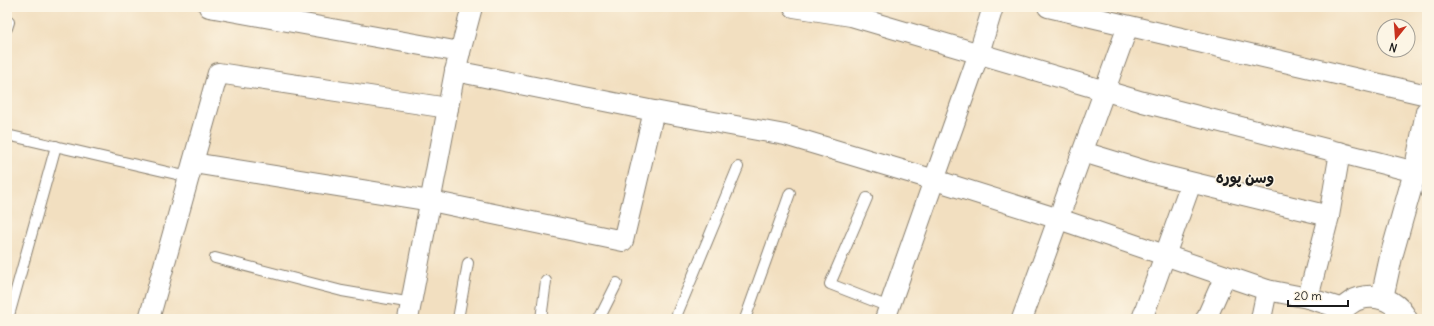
<svg xmlns="http://www.w3.org/2000/svg" width="1434" height="326" font-family="Delius,'Playpen Sans Arabic',sans-serif">
<rect width="100%" height="100%" fill="#fcf5e5"/>
<filter id="ink" filterUnits="userSpaceOnUse"><feTurbulence type="fractalNoise" baseFrequency=".025" numOctaves="2"/><feDisplacementMap in="SourceGraphic" scale="8" xChannelSelector="R" yChannelSelector="G"/><feConvolveMatrix kernelMatrix="1 2 1 2 8 2 1 2 1" color-interpolation-filters="sRGB"/></filter>
<filter id="wash" filterUnits="userSpaceOnUse"><feTurbulence type="fractalNoise" baseFrequency=".012" numOctaves="4" result="noise"/><feDisplacementMap in="SourceGraphic" scale="16" xChannelSelector="R" yChannelSelector="G"/><feGaussianBlur stdDeviation="0.9" result="paint"/><feColorMatrix in="noise" values="0 0 0 0 0 0 0 0 0 0 0 0 0 0 0 0 0 1.4 0 .05"/><feComposite in="paint" operator="in"/></filter>
<g filter="url(#wash)">
<rect width="100%" height="100%" fill="#f2dfc0"/>
</g>
<g filter="url(#ink)">
<g fill="none" stroke-linecap="round" stroke-linejoin="round">
<defs>
<g id="service">
<polyline points="7,28 9,22"/>
<polyline points="7,135 189,177"/>
<polyline points="867,198 830,284 889,307"/>
<polyline points="215,258 342,291 412,303"/>
<polyline points="8,319 56,146"/>
<polyline points="458,319 468,263"/>
<polyline points="541,319 546,281"/>
<polyline points="599,319 617,283"/>
<polyline points="675,319 738,167"/>
<polyline points="745,319 790,193"/>
</g>
<g id="minor">
<polyline points="209,7 460,52"/>
<polyline points="794,7 851,16 1143,102 1427,175"/>
<polyline points="1048,7 1427,95"/>
<polyline points="455,71 654,111 785,135 935,180 1059,219 1267,290 1308,298 1343,309"/>
<polyline points="1083,152 1149,172 1329,216"/>
<polyline points="193,163 431,201 623,241 654,111"/>
<polyline points="1308,298 1329,216 1340,152"/>
<polyline points="149,319 218,73 448,108"/>
<polyline points="408,319 455,71 472,7"/>
<polyline points="885,319 979,53 993,7"/>
<polyline points="1022,319 1128,26"/>
<polyline points="1142,319 1191,183"/>
<polyline points="1206,319 1225,276"/>
<polyline points="1261,319 1267,290"/>
</g>
<g id="tertiary">
<polyline points="1382,298 1391,257 1415,172 1427,112"/>
<path d="M1337,319C1350,289 1392,290 1406,319"/>
</g>
</defs>
<!-- service casing -->
<use href="#service" stroke="#877e6e" stroke-width="12"/>
<!-- minor casing -->
<use href="#minor" stroke="#877e6e" stroke-width="22"/>
<!-- tertiary casing -->
<use href="#tertiary" stroke="#877e6e" stroke-width="24"/>
<!-- service -->
<use href="#service" stroke="#fff" stroke-width="10"/>
<!-- minor -->
<use href="#minor" stroke="#fff" stroke-width="20"/>
<!-- tertiary -->
<use href="#tertiary" stroke="#fff" stroke-width="22"/>
</g>
</g>
<g text-anchor="middle" stroke-width="3" stroke-linejoin="round" paint-order="stroke">
<!-- district labels -->
<g font-size="15" font-weight="bold" fill="#1c1c1c" stroke="#fcf5e5">
<text x="1245" y="183">وسن پورہ</text>
</g>
</g>
<!-- margin -->
<rect width="1434" height="326" fill="none" stroke="#fcf5e5" stroke-width="24"/>
<!-- north arrow -->
<g transform="translate(1396 38) rotate(197)"><circle r="19" fill="#fcf5e5" stroke="#a29e95"/>
<path d="M0-3L7 15L0 10L-7 15Z" fill="#c8321e"/>
<text y="-6" font-size="11" font-weight="bold" text-anchor="middle" fill="#1c1c1c">N</text>
</g>
<!-- scale -->
<path d="M1288 300v6h60v-6" fill="none" stroke="#1c1c1c" stroke-width="2"/>
<text x="1294" y="300" font-size="12" fill="#1c1c1c" stroke="#fcf5e5" stroke-width="3" paint-order="stroke">20 m</text>
</svg>
